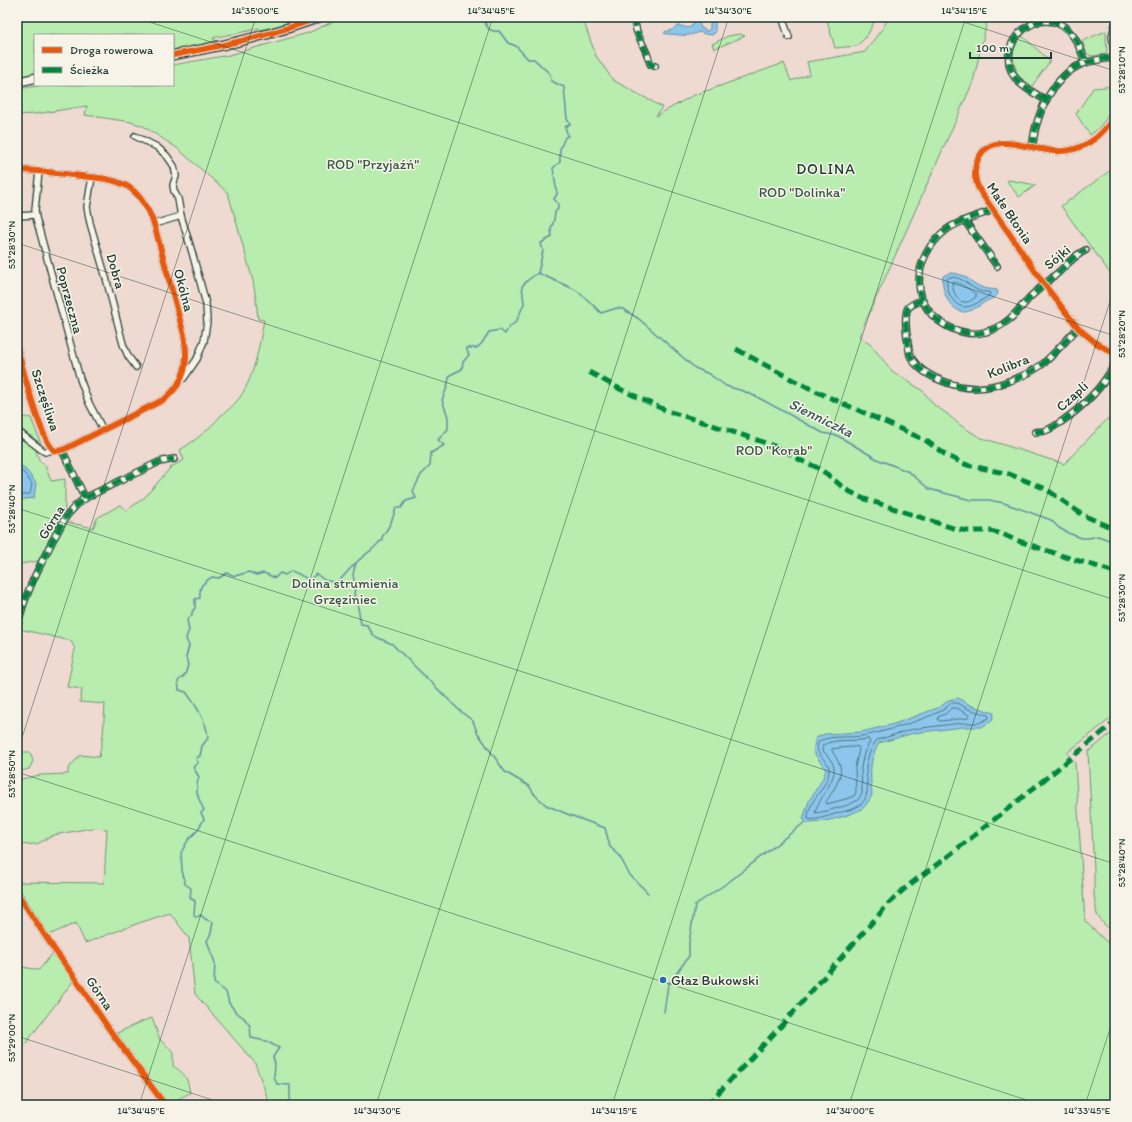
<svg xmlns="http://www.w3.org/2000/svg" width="1132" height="1122" font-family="Itim,sans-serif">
<rect width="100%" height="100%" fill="#efdad2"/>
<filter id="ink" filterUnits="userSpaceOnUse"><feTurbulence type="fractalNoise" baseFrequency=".025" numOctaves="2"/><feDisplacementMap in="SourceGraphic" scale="8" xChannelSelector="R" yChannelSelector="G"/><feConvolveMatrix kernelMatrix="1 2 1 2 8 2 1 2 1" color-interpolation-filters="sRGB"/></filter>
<g filter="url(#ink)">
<!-- green -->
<g fill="#b8edaf" stroke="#6c9572">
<path d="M17,17H311L298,22L260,30L259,28C244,33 228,34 213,38V39L219,42L173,52V35H35V75L17,78Z"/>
<path d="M343,17H582L596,56L613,80L662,107L656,116L692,96L784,63L791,81L810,74L807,62L865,52L884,26L889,17H988L973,82L859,336L872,346L892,371L923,391L934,405L946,413L960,425L979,437L1064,464L1115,411V715L1067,753L1075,763L1085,921L1115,950V1105H270L255,1063L195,994L189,938L170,913L139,923L85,943L76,923L49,935L17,885V882L104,883L107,829L91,828L54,835L37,844L17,845V780L40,775L68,774V769L80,755L99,757L103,735L105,704L80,702L82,689L67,687L75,649L71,641L20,629L26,606L44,562L67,522L93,528L97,518L120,505L126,511L145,497L171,467L184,460L180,450C196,440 210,429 222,414H223C228,410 233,406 237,401C254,381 259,346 264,320L258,319L256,299L253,281L228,193L177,148L143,126L131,122L85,115L87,106L35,114L17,115V89L44,85H173V65L229,55L308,33Z"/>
<polygon points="826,17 876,17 867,36 857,46 835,48"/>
<path d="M1106,31V37L1107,51C1105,54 1103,54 1099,55C1085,58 1087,52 1082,41Z"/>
<polygon points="740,34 745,36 714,49 712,44 728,36"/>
<polygon points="1021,35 1050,61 1032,86 1018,76 1014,63 1013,53 1017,42"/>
<path d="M1115,86C1116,105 1106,124 1090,135L1076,114L1093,88Z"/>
<polygon points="1115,167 1115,280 1061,206"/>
<polygon points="1009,180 1036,185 1019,197 1007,181"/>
<polygon points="27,417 31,418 41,444 17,426 17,419"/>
<polygon points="17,436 35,448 40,462 45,465 51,481 65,479 65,506 62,520 39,561 20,564 17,563"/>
<polygon points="1115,730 1115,934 1104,924 1097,915 1094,895 1094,870 1088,752"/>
<polygon points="22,752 30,752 33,761 29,769 17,772 17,753"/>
<polygon points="53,953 74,980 20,1051 17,1048 17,966 39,970"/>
<path d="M152,1018L160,1040L167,1046L173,1053V1066C187,1075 187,1078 190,1093L168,1104L122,1041L117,1033L143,1021Z"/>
</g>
<!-- water -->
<g fill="#8dc6ec" stroke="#618fa2">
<path d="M696,20L699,23L701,28L707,31L710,29V22L713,21L715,22V33L712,35L705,34L699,32C686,38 680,34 667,34L664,33L666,31C673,32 672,28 678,26C682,25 686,29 691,27L694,22Z"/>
<path d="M949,273C967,273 967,281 981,287C985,289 992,289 997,290L998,294C994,299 990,299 985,302C979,306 972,311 965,312C952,312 944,296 943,285C942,282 943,279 943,276Z"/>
<polygon points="17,463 26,470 36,483 34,498 17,500"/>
<path d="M958,698L970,705L994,713L992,721L981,727H963L914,733L879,743C871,758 870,766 871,782C871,786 872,791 872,795C871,798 866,805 863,808C854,815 818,824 807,823L803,819L809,801L823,778L826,770C818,756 810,756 816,738L825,734L861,732L894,724L940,707L949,700Z"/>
</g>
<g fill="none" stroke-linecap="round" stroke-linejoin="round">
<!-- shore -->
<g stroke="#4b747e" stroke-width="1">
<path d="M950,277C964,277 968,286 979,291C982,292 986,292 989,292L990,295C977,303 962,316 951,297C948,292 946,285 947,279Z"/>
<path d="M952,282C961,282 969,290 976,294V297C973,299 968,303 964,302C956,301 952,289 952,282Z"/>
<polyline points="17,468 24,473 32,484 30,494 17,496"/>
<path d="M951,703H958L968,709L988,715L989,718L979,723H962L913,729L877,740C871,747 867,758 866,768C866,780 871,795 861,804C855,810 843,811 835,814C827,816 816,821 808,819C807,801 828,788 829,771C831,759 812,757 819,741C833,735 847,738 862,736C885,732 920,721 941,711C945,709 948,706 951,703Z"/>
<polygon points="952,708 957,708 969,715 969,717 968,718 940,721 938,720 938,717 945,714"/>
<path d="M868,739L870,742L864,753L861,767L862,793L858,800L848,805L827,811L816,813L815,811C819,800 836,779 834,768C833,761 827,755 822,750L823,745C836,738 854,742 868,739Z"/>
<path d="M858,747L859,749L855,767L856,792L854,796L846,799L827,804L826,802C832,792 843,778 840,766C838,760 835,756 832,751V749L839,748Z"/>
</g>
<!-- stream -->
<g stroke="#618fa2" stroke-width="1.5">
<polyline points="538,273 576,290 590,302 601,313 617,308 623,309 639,319 695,368 709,374 726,386 743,391 757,397 823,433 838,436 877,459 909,472 929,489 971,500 989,500 1004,503 1051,520 1059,528 1068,533 1082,538 1089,538 1098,536 1115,542"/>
<polyline points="356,563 353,574 355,587 354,596 358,599 357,602 361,624 367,625 374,636 392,644 460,711 473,721 477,732 505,772 529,786 535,795 546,805 567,814 605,828 610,847 619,855 629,874 648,893"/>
<polyline points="664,1012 668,985 689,956 689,943 695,905 730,881 805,822"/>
<path d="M288,1105L290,1097V1085L277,1084L274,1077L275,1064L273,1057L279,1048L266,1041L251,1038L250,1026L244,1018L236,1012L229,1003L226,992L214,983L215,963L207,941L211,933L213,922L205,919L201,915L197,917L194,915L195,901L190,898L191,888L185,884L182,870L181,853L188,840L197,831L204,819L201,813L204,810C198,798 194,790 199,777L193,767L198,763L196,758L200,756L202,746L208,738C207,721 196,705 186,692L179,690L178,681L185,675L188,665L186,657L189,646L186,639L188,632L189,631L187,620L192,615V612L195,608V599L200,598C199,585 202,584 212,577L219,578L227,573L235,576L249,572L256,575L264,573L275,578L280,573L285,575L291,571C298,573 303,577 310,580L316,574L326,581L338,582C345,575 351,567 358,561C363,556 377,547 379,542L382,541V537C389,528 393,519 396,508H401L406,501L416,498L413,491L421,475L430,466L431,453L444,445L438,440L448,429V417L442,400L446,390L450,375L462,369L463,362L469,355L466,348H477L482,343L489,332L500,330L505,334L509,327L516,322L524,304L522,286L529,279L538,273L543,251L541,243L552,237L551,229L554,220L555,212L558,209V204L554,199L557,194L553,168L560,162V149L565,137L568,136L565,127L570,124L567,119L564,87L551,81L550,74L534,59H528L516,46L508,43L499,31C487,33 487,25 482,17"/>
</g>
<defs>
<g id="street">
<path d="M635,17C633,31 644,44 648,57C649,59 649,61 650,63C651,66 652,65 655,66"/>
<polyline points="782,17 789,37"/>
<polyline points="1115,25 1112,36 1115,57"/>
<path d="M1046,100C1036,94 1021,87 1014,76C993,42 1040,3 1068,30C1077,39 1082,51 1085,63"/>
<path d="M1115,114C1103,138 1080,153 1054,151C1047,150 1039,149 1032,147C1023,146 1012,142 1002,143C977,145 969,171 980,191L1044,284L1078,328L1096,343L1115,354"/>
<polyline points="135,136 157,147 167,156 174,166 176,176 173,185 174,191 178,199 181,216 192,252 206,304 207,322 204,341 197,359 184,378"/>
<path d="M1032,147C1034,139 1034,131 1037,123C1044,99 1060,71 1085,63C1094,60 1105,59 1115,57"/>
<path d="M17,170C36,170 54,173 73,175C91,178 114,177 130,188C142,197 149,211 154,224L184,335C189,362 186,381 165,399L67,448L62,450L55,451C41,443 22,366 17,347"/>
<polyline points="39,171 35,210 36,218 80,379 89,403 103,430"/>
<polyline points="92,177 87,207 90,223 106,278 123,344 128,356 136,367"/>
<path d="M992,209L988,212C974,217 958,221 946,230C911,257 907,310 953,329C963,333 974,335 985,332C1006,327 1017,312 1030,297C1040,288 1050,280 1060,271C1068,263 1075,255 1086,250"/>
<polyline points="17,216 35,215"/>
<polyline points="965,221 997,266"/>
<polyline points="154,224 181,216"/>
<path d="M922,300C917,302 911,304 908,308C903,316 908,346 910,355C916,368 928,375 940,380C966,391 986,390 1012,380C1023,376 1034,371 1044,363C1056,352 1067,339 1078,328"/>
<polyline points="17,431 42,450 45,452 52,450"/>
<path d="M1035,432C1038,431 1041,432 1044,431C1050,430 1056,425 1061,422C1083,407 1102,388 1115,364"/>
<polyline points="62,450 85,498"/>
<path d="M17,629C23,597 39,567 54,538C59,530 63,519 70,512C75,506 82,500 89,496L159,462L174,459"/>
<polyline points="17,893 54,949 73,975 109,1029 165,1105"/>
</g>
<g id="secondary">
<path d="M173,55C223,46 273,35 320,17"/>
<polyline points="17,82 35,78"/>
</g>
</defs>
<!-- street casing -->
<use href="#street" stroke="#1f3d34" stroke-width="8"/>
<!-- secondary casing -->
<use href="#secondary" stroke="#1f3d34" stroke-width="11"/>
<!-- street -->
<use href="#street" stroke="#f7f3e8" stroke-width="5.5"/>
<!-- secondary -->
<use href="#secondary" stroke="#f7f3e8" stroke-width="8"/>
<!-- quiet -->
<g stroke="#00873e" stroke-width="5" stroke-dasharray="10 5" stroke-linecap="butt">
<path d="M635,17C633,31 644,44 648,57C649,59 649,61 650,63C651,66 652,65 655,66"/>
<path d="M1046,100C1036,94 1021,87 1014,76C993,42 1040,3 1068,30C1077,39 1082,51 1085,63"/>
<path d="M1032,147C1034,139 1034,131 1037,123C1044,99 1060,71 1085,63C1094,60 1105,59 1115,57"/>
<path d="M992,209L988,212C974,217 958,221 946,230C911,257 907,310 953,329C963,333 974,335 985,332C1006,327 1017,312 1030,297C1040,288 1050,280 1060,271C1068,263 1075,255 1086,250"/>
<polyline points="965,221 997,266"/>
<path d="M922,300C917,302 911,304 908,308C903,316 908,346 910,355C916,368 928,375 940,380C966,391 986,390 1012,380C1023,376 1034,371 1044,363C1056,352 1067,339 1078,328"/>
<polyline points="736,349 793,380 824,395 925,440 946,455 956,460 967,465 1009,474 1046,489 1083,515 1115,529"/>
<polyline points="589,372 620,389 667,411 703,422 766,443 786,451 800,460 816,467 827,474 845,489 862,498 953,528 967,531 990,531 1003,534 1013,539 1063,556 1115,572"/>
<path d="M1035,432C1038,431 1041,432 1044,431C1050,430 1056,425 1061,422C1083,407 1102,388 1115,364"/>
<polyline points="62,450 85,498"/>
<path d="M17,629C23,597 39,567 54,538C59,530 63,519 70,512C75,506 82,500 89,496L159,462L174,459"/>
<path d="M707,1105L781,1026L890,902C910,882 935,867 957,849C1010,807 1063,765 1115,722"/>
</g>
<defs>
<g id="cycleway">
<path d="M173,55C223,46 273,35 320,17"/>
<path d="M1115,114C1103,138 1080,153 1054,151C1047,150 1039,149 1032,147C1023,146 1012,142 1002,143C977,145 969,171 980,191L1044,284L1078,328L1096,343L1115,354"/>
<path d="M17,170C36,170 54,173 73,175C91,178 114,177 130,188C142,197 149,211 154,224L184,335C189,362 186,381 165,399L67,448L62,450L55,451C41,443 22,366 17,347"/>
<polyline points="17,893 54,949 73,975 109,1029 165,1105"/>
</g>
</defs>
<!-- cycleway casing -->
<use href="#cycleway" stroke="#f7f3e8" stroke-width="8"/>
<!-- cycleway -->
<use href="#cycleway" stroke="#e8590c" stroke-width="6"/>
</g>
</g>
<!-- ticks -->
<path fill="none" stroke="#1f3d34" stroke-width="1" stroke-opacity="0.45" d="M134,17L1115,336M948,17L1115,71M17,25L20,17M17,243L1115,600M17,508L1115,864M17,753L256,17M17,772L1042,1105M17,1036L228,1105M139,1105L493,17M376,1105L729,17M612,1105L966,17M849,1105L1115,286M1085,1105L1115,1014"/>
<!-- markers -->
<circle fill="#1f6fb2" stroke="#f7f3e8" stroke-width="1.5" cx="663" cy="980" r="4"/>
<g text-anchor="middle" stroke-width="3" stroke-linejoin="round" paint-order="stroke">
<!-- park labels -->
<g font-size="14" fill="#365746" stroke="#f7f3e8">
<text x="373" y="169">ROD "Przyjaźń"</text>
<text x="802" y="197">ROD "Dolinka"</text>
<text x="774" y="455">ROD "Korab"</text>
<text x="345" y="588">Dolina strumienia<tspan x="345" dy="16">Grzęziniec</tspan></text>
</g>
<!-- street labels -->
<g font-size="14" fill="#1f3d34" stroke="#f7f3e8">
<text transform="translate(1010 213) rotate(56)" y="5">Małe Błonia</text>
<text transform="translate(1057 257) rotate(-40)" y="5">Sójki</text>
<text transform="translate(116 271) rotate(74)" y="5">Dobra</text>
<text transform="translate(184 290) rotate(75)" y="5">Okólna</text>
<text transform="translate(70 300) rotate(75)" y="5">Poprzeczna</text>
<text transform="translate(1008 366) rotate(-22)" y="5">Kolibra</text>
<text transform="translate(1072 396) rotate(-42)" y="5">Czapli</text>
<text transform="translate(46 400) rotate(72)" y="5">Szczęśliwa</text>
<text transform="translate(51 522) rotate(-58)" y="5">Górna</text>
<text transform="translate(100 993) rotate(56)" y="5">Górna</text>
</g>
<!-- poi labels -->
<g font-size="14" fill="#1f3d34" stroke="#f7f3e8" text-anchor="start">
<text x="671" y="985">Głaz Bukowski</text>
</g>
<!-- neighbourhood labels -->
<g font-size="15" letter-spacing="1" fill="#1f3d34" stroke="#f7f3e8">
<text x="826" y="174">DOLINA</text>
</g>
<!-- water labels -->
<g font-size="15" font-style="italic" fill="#355859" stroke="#f7f3e8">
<text transform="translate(821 418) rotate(26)" y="5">Sienniczka</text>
</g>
</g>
<!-- margin -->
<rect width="1132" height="1122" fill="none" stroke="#f7f3e8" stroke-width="44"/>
<!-- legend -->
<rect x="34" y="34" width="140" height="52" fill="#f7f3e8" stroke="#a1aaa0"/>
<rect x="42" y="47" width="20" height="6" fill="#e8590c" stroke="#a1aaa0"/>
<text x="70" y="54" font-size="12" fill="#1f3d34">Droga rowerowa</text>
<rect x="42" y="67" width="20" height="6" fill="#00873e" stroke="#a1aaa0"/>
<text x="70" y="74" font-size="12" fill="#1f3d34">Ścieżka</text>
<!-- scale -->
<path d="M970 52v6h81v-6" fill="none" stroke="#1f3d34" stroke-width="2"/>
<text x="976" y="52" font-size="12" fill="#1f3d34" stroke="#f7f3e8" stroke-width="3" paint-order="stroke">100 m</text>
<rect x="22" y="22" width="1088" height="1078" fill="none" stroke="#1f3d34" stroke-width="1.5"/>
<g font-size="10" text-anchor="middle" fill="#1f3d34">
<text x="255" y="14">14°35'00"E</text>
<text x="491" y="14">14°34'45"E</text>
<text x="728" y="14">14°34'30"E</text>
<text x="964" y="14">14°34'15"E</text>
<text transform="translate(1121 70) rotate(-90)" y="4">53°28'10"N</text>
<text transform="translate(11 245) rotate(-90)" y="4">53°28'30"N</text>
<text transform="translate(1121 334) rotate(-90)" y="4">53°28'20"N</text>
<text transform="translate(11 509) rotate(-90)" y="4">53°28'40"N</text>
<text transform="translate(1121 598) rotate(-90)" y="4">53°28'30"N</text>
<text transform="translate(11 774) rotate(-90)" y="4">53°28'50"N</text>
<text transform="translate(1121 863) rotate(-90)" y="4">53°28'40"N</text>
<text transform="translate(11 1038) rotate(-90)" y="4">53°29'00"N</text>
<text x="141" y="1114">14°34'45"E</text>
<text x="377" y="1114">14°34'30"E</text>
<text x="614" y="1114">14°34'15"E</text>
<text x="850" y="1114">14°34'00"E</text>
<text x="1087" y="1114">14°33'45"E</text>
</g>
</svg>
